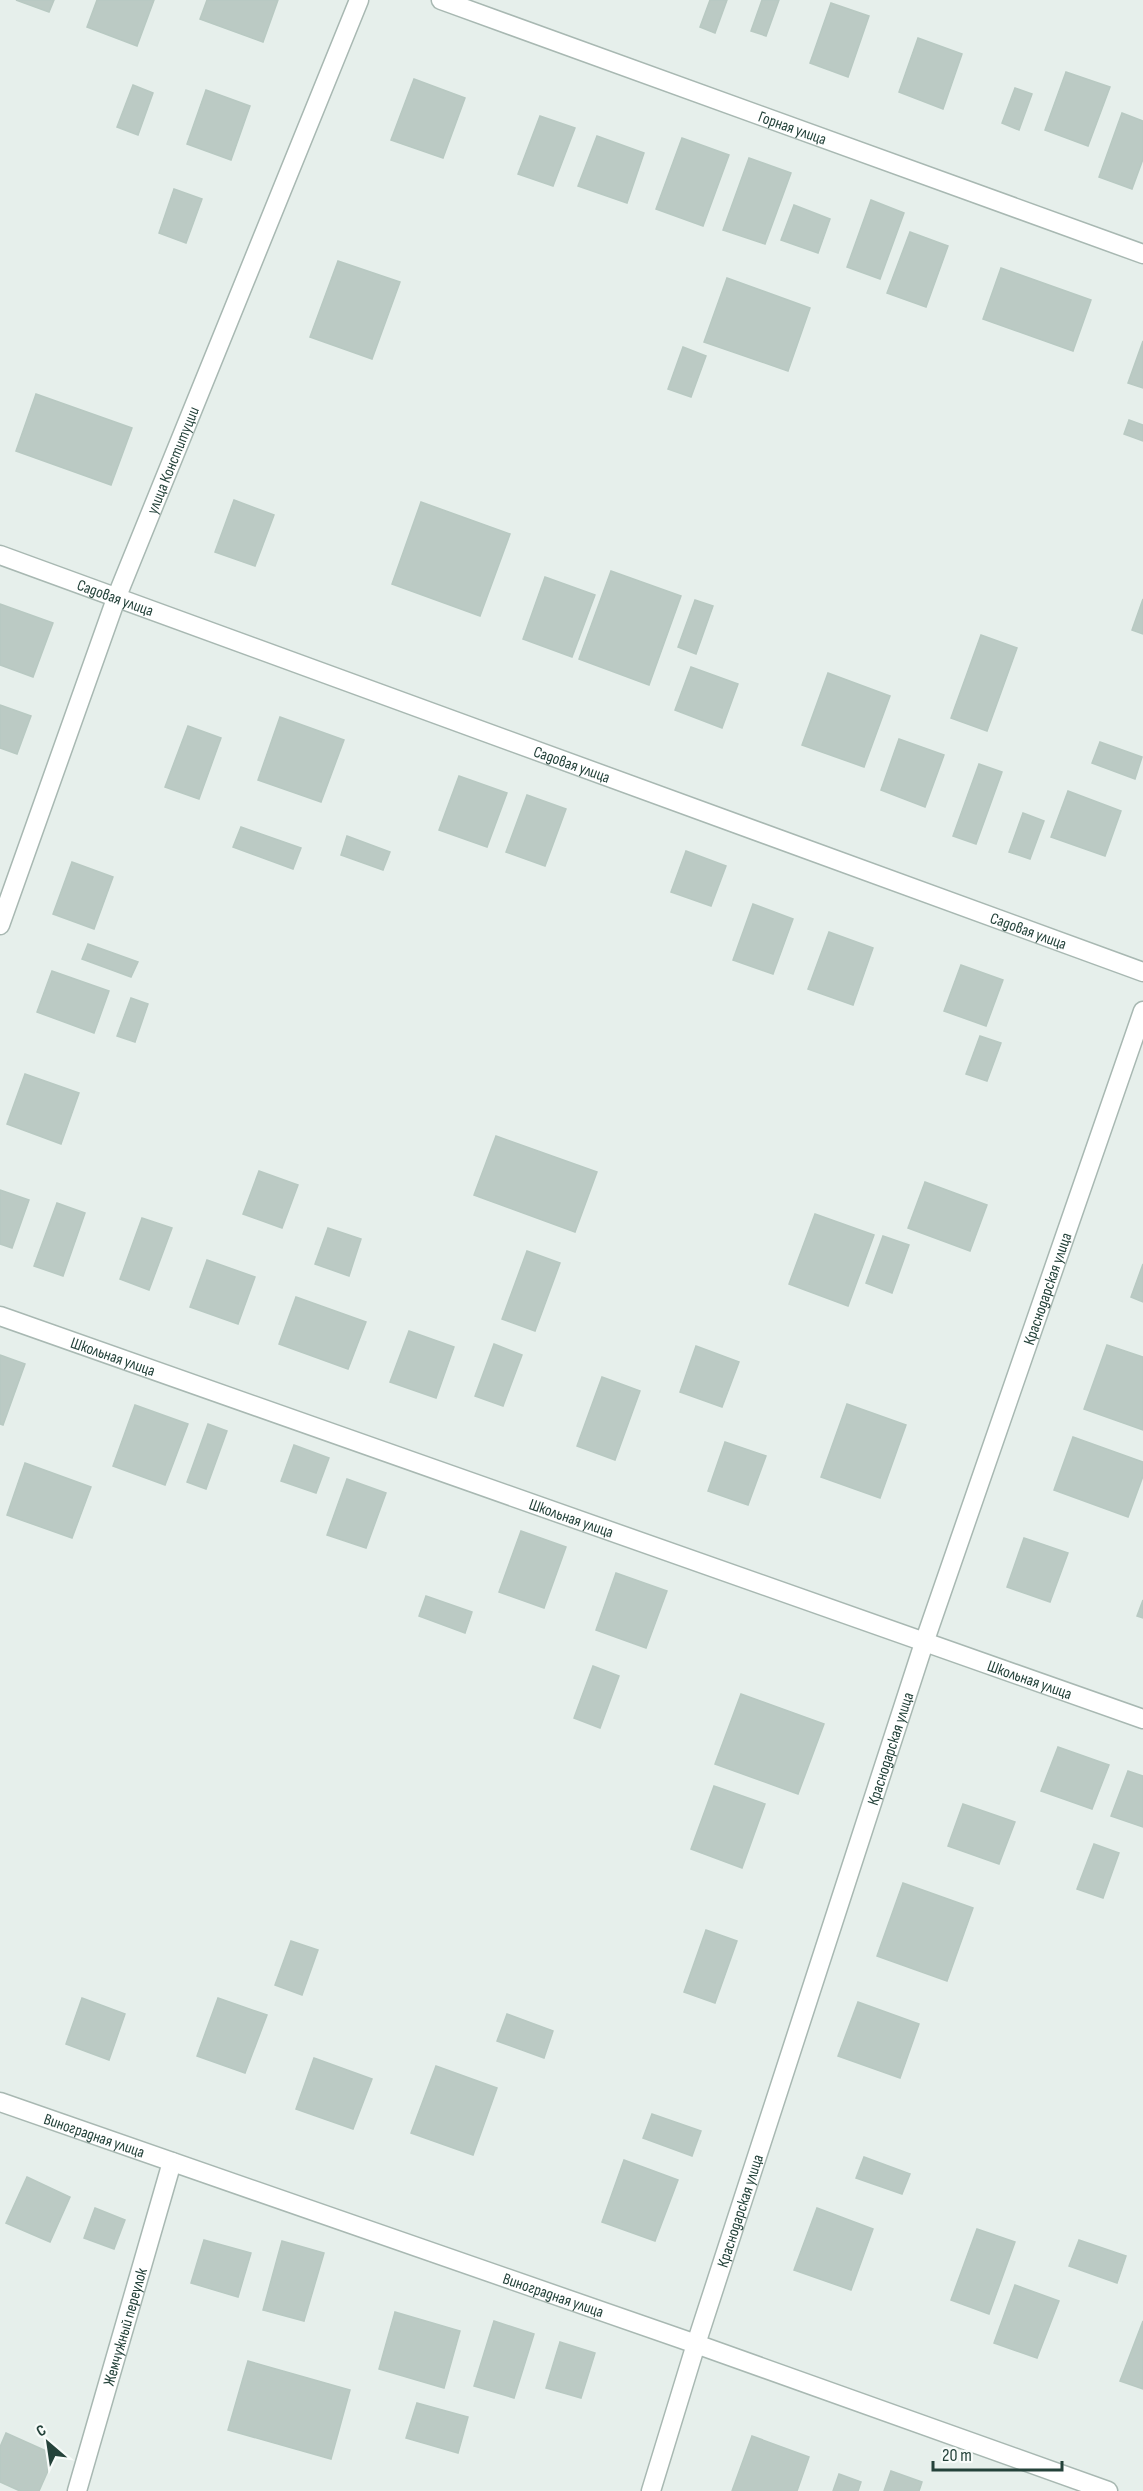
<svg xmlns="http://www.w3.org/2000/svg" width="1143" height="2491" font-family="'Sofia Sans Condensed',sans-serif">
<rect width="100%" height="100%" fill="#e6efeb"/>
<!-- building -->
<g fill="#bbcac4" stroke="#b8c9c2" stroke-width="1.5">
<polygon points="16,0 54,0 49,12"/>
<polygon points="97,0 154,0 137,46 87,27"/>
<polygon points="207,0 278,0 263,42 200,19"/>
<polygon points="710,0 727,0 715,33 700,27"/>
<polygon points="762,0 779,0 766,36 751,31"/>
<polygon points="831,3 869,16 848,77 810,63"/>
<polygon points="918,38 962,54 943,109 899,92"/>
<polygon points="1066,72 1110,87 1088,146 1045,130"/>
<polygon points="414,79 465,98 443,158 391,140"/>
<polygon points="133,85 153,93 138,135 117,127"/>
<polygon points="1015,88 1032,94 1019,130 1002,123"/>
<polygon points="206,90 250,106 231,160 187,144"/>
<polygon points="1122,113 1143,121 1143,159 1132,189 1099,177"/>
<polygon points="540,116 575,128 553,186 518,174"/>
<polygon points="597,136 644,153 627,203 578,186"/>
<polygon points="682,138 729,155 703,226 656,209"/>
<polygon points="749,158 791,173 765,244 723,230"/>
<polygon points="174,189 202,199 186,243 159,233"/>
<polygon points="871,200 904,213 880,279 847,267"/>
<polygon points="794,205 830,219 818,253 781,240"/>
<polygon points="910,232 948,246 926,307 887,293"/>
<polygon points="338,261 400,282 372,359 310,337"/>
<polygon points="1001,268 1091,300 1073,351 983,319"/>
<polygon points="727,278 810,308 788,371 704,342"/>
<polygon points="1143,341 1143,388 1128,383"/>
<polygon points="683,347 706,356 691,397 668,389"/>
<polygon points="36,394 132,428 111,485 16,451"/>
<polygon points="1129,420 1143,425 1143,441 1124,434"/>
<polygon points="234,500 274,515 255,566 215,552"/>
<polygon points="421,502 510,534 480,616 392,584"/>
<polygon points="611,571 681,596 649,685 579,659"/>
<polygon points="545,577 595,595 572,657 523,639"/>
<polygon points="1143,599 1143,634 1132,630"/>
<polygon points="695,600 713,606 696,654 678,647"/>
<polygon points="0,604 53,623 33,677 0,665"/>
<polygon points="981,635 1017,648 987,731 951,718"/>
<polygon points="691,667 738,684 722,728 675,710"/>
<polygon points="828,673 890,696 864,767 802,745"/>
<polygon points="0,705 31,716 17,754 0,748"/>
<polygon points="280,717 344,740 321,802 258,780"/>
<polygon points="188,726 221,738 199,799 165,787"/>
<polygon points="899,739 944,755 925,807 881,790"/>
<polygon points="1100,742 1142,757 1135,779 1092,763"/>
<polygon points="979,764 1002,772 976,844 953,836"/>
<polygon points="459,776 507,793 487,847 439,830"/>
<polygon points="1068,791 1121,811 1105,856 1051,837"/>
<polygon points="527,795 566,809 545,866 506,852"/>
<polygon points="1023,813 1044,821 1030,859 1009,852"/>
<polygon points="241,827 301,848 293,869 233,847"/>
<polygon points="347,836 390,852 383,870 341,855"/>
<polygon points="686,851 726,866 711,906 671,892"/>
<polygon points="72,862 113,877 94,929 53,914"/>
<polygon points="753,904 793,919 773,974 733,960"/>
<polygon points="829,932 873,948 853,1005 808,989"/>
<polygon points="88,944 138,962 131,977 82,959"/>
<polygon points="961,965 1003,980 986,1026 944,1011"/>
<polygon points="52,971 109,991 94,1033 37,1012"/>
<polygon points="131,998 148,1004 135,1042 117,1036"/>
<polygon points="980,1036 1001,1043 987,1081 966,1074"/>
<polygon points="25,1074 79,1093 61,1144 7,1124"/>
<polygon points="496,1136 597,1172 575,1232 474,1195"/>
<polygon points="259,1171 298,1185 282,1228 243,1214"/>
<polygon points="925,1182 987,1205 970,1251 908,1228"/>
<polygon points="0,1190 29,1200 12,1248 0,1244"/>
<polygon points="57,1203 85,1213 63,1276 34,1266"/>
<polygon points="815,1214 874,1235 848,1306 789,1284"/>
<polygon points="142,1218 172,1228 149,1290 120,1279"/>
<polygon points="328,1228 361,1239 349,1276 315,1264"/>
<polygon points="883,1236 909,1245 892,1293 866,1283"/>
<polygon points="527,1251 560,1263 535,1331 502,1319"/>
<polygon points="207,1260 255,1277 238,1324 190,1307"/>
<polygon points="1143,1264 1143,1302 1131,1297"/>
<polygon points="296,1297 366,1322 348,1369 279,1344"/>
<polygon points="409,1331 454,1347 436,1398 390,1382"/>
<polygon points="494,1344 522,1355 503,1406 475,1396"/>
<polygon points="1107,1345 1143,1357 1143,1430 1084,1409"/>
<polygon points="696,1346 739,1362 722,1407 680,1392"/>
<polygon points="0,1355 25,1364 3,1425 0,1424"/>
<polygon points="602,1377 640,1391 615,1460 577,1446"/>
<polygon points="847,1404 906,1425 880,1498 821,1477"/>
<polygon points="135,1405 188,1424 165,1485 113,1466"/>
<polygon points="208,1424 227,1431 206,1489 187,1482"/>
<polygon points="1073,1437 1143,1462 1143,1476 1128,1517 1054,1490"/>
<polygon points="725,1442 766,1456 748,1505 708,1491"/>
<polygon points="294,1445 329,1458 316,1493 281,1481"/>
<polygon points="25,1463 91,1487 72,1538 7,1515"/>
<polygon points="347,1479 386,1493 366,1548 327,1535"/>
<polygon points="521,1531 566,1547 544,1608 499,1592"/>
<polygon points="1024,1538 1068,1553 1050,1602 1007,1587"/>
<polygon points="616,1573 667,1591 646,1648 596,1630"/>
<polygon points="426,1596 472,1612 465,1633 419,1616"/>
<polygon points="1143,1600 1143,1618 1137,1616"/>
<polygon points="593,1666 619,1676 600,1728 574,1718"/>
<polygon points="741,1694 824,1724 798,1794 715,1764"/>
<polygon points="1058,1747 1109,1765 1092,1809 1041,1791"/>
<polygon points="1128,1771 1143,1776 1143,1827 1111,1816"/>
<polygon points="714,1786 765,1804 742,1868 691,1849"/>
<polygon points="963,1804 1015,1822 999,1864 948,1846"/>
<polygon points="1094,1844 1119,1853 1103,1898 1077,1889"/>
<polygon points="903,1883 973,1908 947,1981 877,1956"/>
<polygon points="706,1930 737,1941 715,2003 684,1992"/>
<polygon points="291,1941 318,1950 302,1995 275,1985"/>
<polygon points="82,1998 125,2014 109,2060 66,2044"/>
<polygon points="218,1998 267,2015 245,2073 197,2056"/>
<polygon points="858,2002 919,2024 900,2078 838,2056"/>
<polygon points="507,2014 553,2031 544,2058 497,2041"/>
<polygon points="314,2058 372,2079 353,2129 296,2109"/>
<polygon points="436,2066 497,2088 473,2155 411,2133"/>
<polygon points="652,2114 701,2131 692,2156 643,2138"/>
<polygon points="864,2157 910,2174 902,2194 856,2178"/>
<polygon points="624,2160 678,2180 655,2241 602,2222"/>
<polygon points="27,2177 70,2197 50,2242 6,2223"/>
<polygon points="95,2208 125,2220 114,2249 84,2238"/>
<polygon points="817,2208 873,2229 851,2290 794,2270"/>
<polygon points="977,2229 1015,2242 989,2314 951,2300"/>
<polygon points="204,2240 251,2253 238,2297 191,2283"/>
<polygon points="1079,2240 1126,2256 1117,2283 1069,2266"/>
<polygon points="282,2241 324,2253 304,2321 263,2310"/>
<polygon points="1015,2285 1059,2301 1037,2358 994,2343"/>
<polygon points="395,2312 460,2331 444,2388 379,2369"/>
<polygon points="494,2321 534,2334 514,2398 474,2386"/>
<polygon points="1143,2321 1143,2389 1120,2381"/>
<polygon points="560,2342 595,2353 581,2398 546,2388"/>
<polygon points="248,2361 350,2390 331,2459 228,2430"/>
<polygon points="417,2403 468,2417 458,2453 406,2438"/>
<polygon points="6,2433 55,2455 39,2491 20,2491 0,2482 0,2447"/>
<polygon points="752,2436 809,2457 797,2491 732,2491"/>
<polygon points="891,2471 922,2482 919,2491 884,2491"/>
<polygon points="839,2474 861,2482 858,2491 833,2491"/>
</g>
<g fill="none" stroke-linecap="round" stroke-linejoin="round">
<defs>
<g id="minor">
<path id="s1" d="M441,0L1143,254"/>
<path id="s2" d="M0,555L1143,972"/>
<path id="s3" d="M0,925L117,596L359,0"/>
<path id="s4" d="M0,1316L1143,1719"/>
<path id="s5" d="M0,2102L696,2344L1108,2491"/>
<path id="s6" d="M77,2491L172,2162"/>
<path id="s7" d="M651,2491L696,2344L924,1643L1143,1011"/>
</g>
</defs>
<!-- minor casing -->
<use href="#minor" stroke="#a8b8b2" stroke-width="21"/>
<!-- minor -->
<use href="#minor" stroke="#fff" stroke-width="18"/>
</g>
<g text-anchor="middle" stroke-width="5" stroke-linejoin="round" paint-order="stroke">
<!-- street labels -->
<g font-size="16" fill="#24423a" stroke="#f7fbf9">
<text dy="6" stroke="none"><textPath href="#s1" startOffset="374">Горная улица</textPath></text>
<text dy="6" stroke="none"><textPath href="#s3" startOffset="496">улица Конституции</textPath></text>
<text dy="6" stroke="none"><textPath href="#s2" startOffset="123">Садовая улица</textPath></text>
<text dy="6" stroke="none"><textPath href="#s2" startOffset="609">Садовая улица</textPath></text>
<text dy="6" stroke="none"><textPath href="#s2" startOffset="1095">Садовая улица</textPath></text>
<text dy="6" stroke="none"><textPath href="#s7" startOffset="1266">Краснодарская улица</textPath></text>
<text dy="6" stroke="none"><textPath href="#s4" startOffset="120">Школьная улица</textPath></text>
<text dy="6" stroke="none"><textPath href="#s4" startOffset="606">Школьная улица</textPath></text>
<text dy="6" stroke="none"><textPath href="#s4" startOffset="1092">Школьная улица</textPath></text>
<text dy="6" stroke="none"><textPath href="#s7" startOffset="780">Краснодарская улица</textPath></text>
<text dy="6" stroke="none"><textPath href="#s5" startOffset="100">Виноградная улица</textPath></text>
<text dy="6" stroke="none"><textPath href="#s7" startOffset="294">Краснодарская улица</textPath></text>
<text dy="6" stroke="none"><textPath href="#s5" startOffset="586">Виноградная улица</textPath></text>
<text dy="6" stroke="none"><textPath href="#s6" startOffset="171">Жемчужный переулок</textPath></text>
</g>
</g>
<!-- north arrow -->
<g transform="translate(48 2443) rotate(331)" stroke="#f7fbf9" stroke-width="4.5" paint-order="stroke">
<path d="M0-4.5L10 22L0 15L-10 22Z" fill="#24423a"/>
<text y="-9" font-size="16" font-weight="bold" text-anchor="middle" fill="#24423a">С</text>
</g>
<!-- scale -->
<path d="M933 2461v9h129v-9" fill="none" stroke="#24423a" stroke-width="3"/>
<text x="942" y="2461" font-size="18" fill="#24423a" stroke="#f7fbf9" stroke-width="4.5" paint-order="stroke">20 m</text>
</svg>
